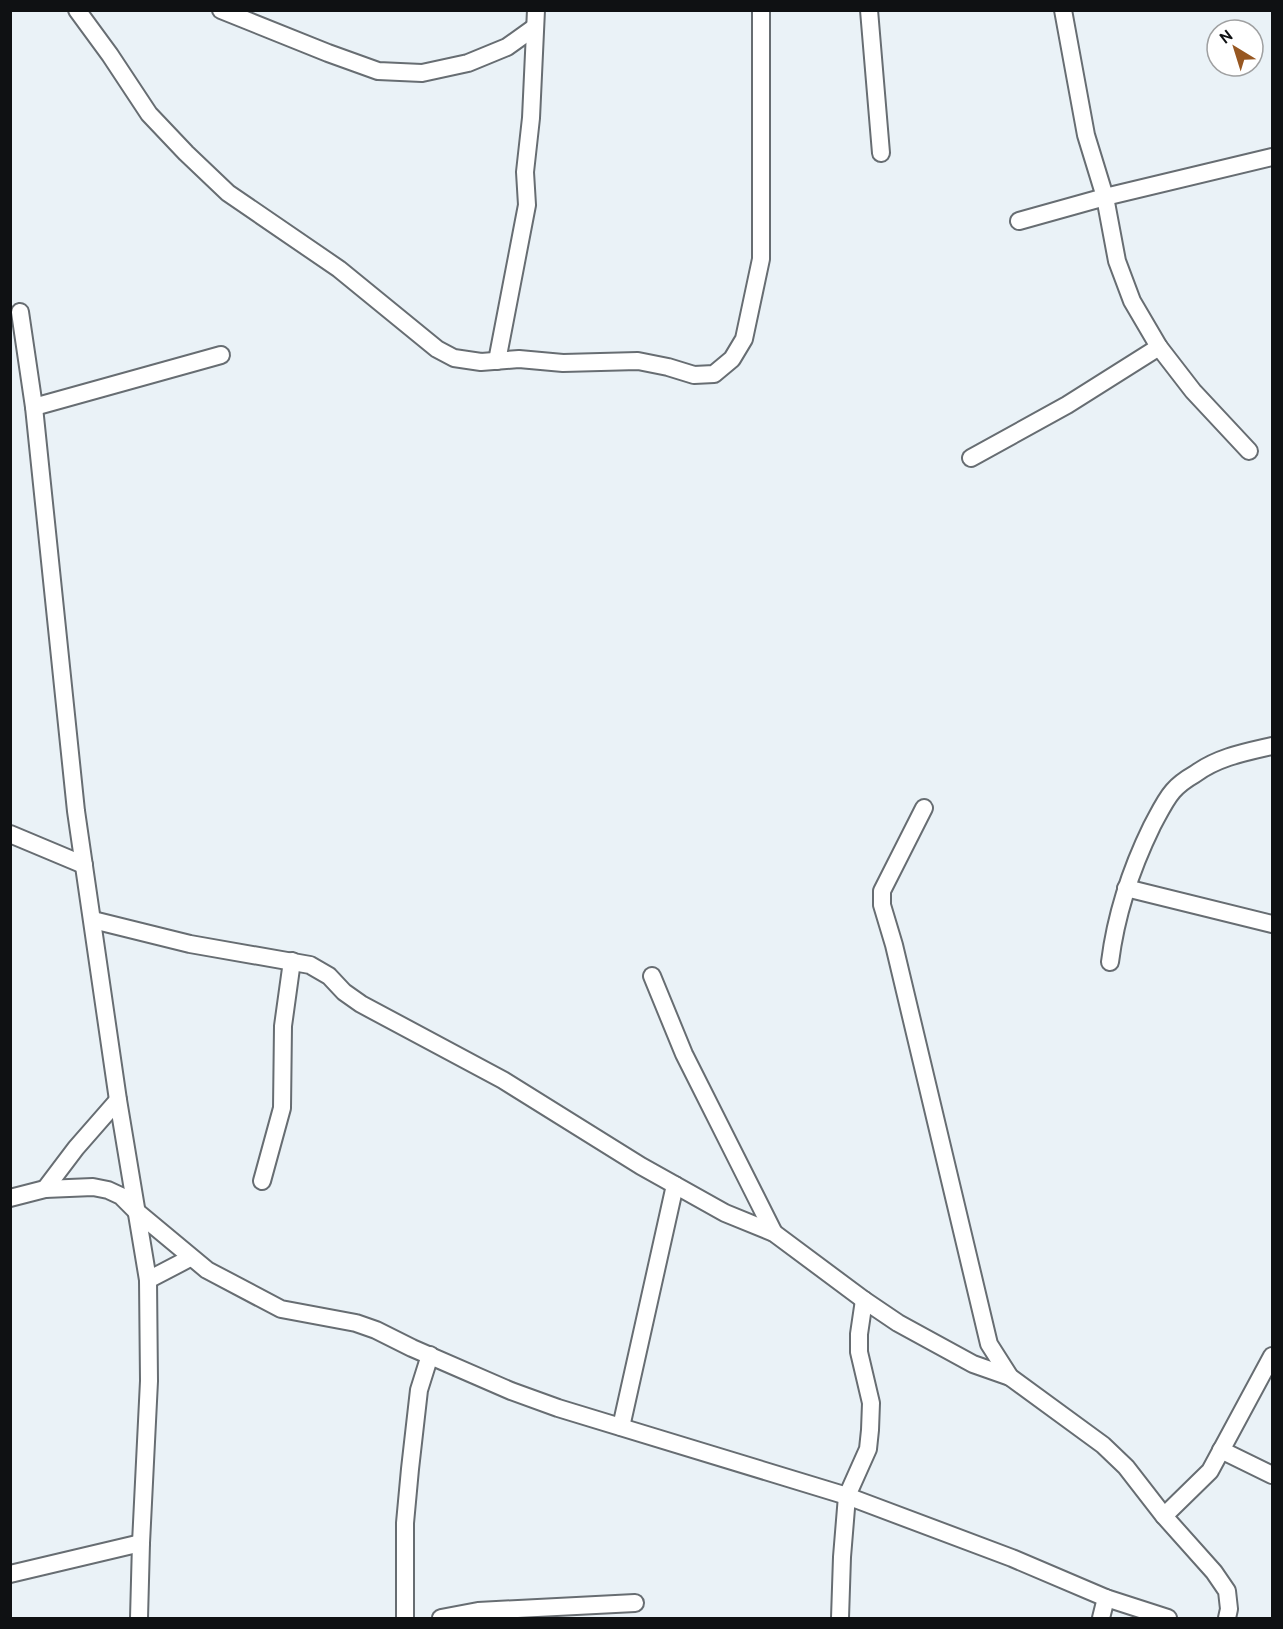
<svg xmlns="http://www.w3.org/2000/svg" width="1283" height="1629" font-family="Cabin,sans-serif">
<rect width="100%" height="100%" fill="#eaf2f7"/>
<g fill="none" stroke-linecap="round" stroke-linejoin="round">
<defs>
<g id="minor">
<polyline points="77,10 110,55 149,114 186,153 228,193 339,269 437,349 454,358 481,362 519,359 563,363 638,361 668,367 694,375 714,374 732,359 744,339 761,259 761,10"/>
<polyline points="221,10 328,53 378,71 422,73 468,63 507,47 535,27"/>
<polyline points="869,10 881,153"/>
<polyline points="1063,10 1086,135 1105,197 1117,261 1132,301 1159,347 1193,391 1249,451"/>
<polyline points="1019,221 1105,197 1272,157"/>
<polyline points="20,312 34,407 76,811 118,1100 148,1280 149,1381 141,1543 139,1618"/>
<polyline points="497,361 527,205 525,172 531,118 536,10"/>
<polyline points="34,407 221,355"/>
<polyline points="971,458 1067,405 1159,347"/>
<polyline points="924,808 882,891 882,905 894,945 989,1344 1010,1377 1103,1445 1126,1467 1164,1516 1214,1572 1227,1591 1229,1609 1227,1618"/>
<polyline points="10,834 84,865"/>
<polyline points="1126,888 1272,924"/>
<polyline points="93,920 190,944 310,965 329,976 344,992 361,1004 503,1080 641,1166 725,1213 774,1233 864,1300 898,1323 973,1364 1010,1377"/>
<path d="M1110,962C1116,914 1131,869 1152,826C1158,815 1165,800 1173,791C1179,784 1188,778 1195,774C1218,757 1246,752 1272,746"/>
<polyline points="652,976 684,1054 774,1233"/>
<polyline points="262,1181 282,1108 283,1026 292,961"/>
<polyline points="45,1189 76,1148 118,1100"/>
<polyline points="10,1198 45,1189 93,1187 108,1190 121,1196 136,1211 207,1270 281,1309 356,1323 376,1330 412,1348 511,1391 558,1408 847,1496 1012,1558 1106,1598 1168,1618"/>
<polyline points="148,1280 190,1258"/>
<polyline points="621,1427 675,1185"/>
<polyline points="1221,1450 1272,1475"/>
<polyline points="1164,1516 1210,1471 1272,1356"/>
<polyline points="10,1574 141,1543"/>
<polyline points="405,1618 405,1523 410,1469 419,1390 430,1355"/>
<polyline points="441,1618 478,1611 635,1603"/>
<polyline points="840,1618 842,1557 847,1496 868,1449 870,1430 871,1403 859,1352 859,1334 864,1300"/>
<polyline points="1101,1618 1106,1598"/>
</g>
</defs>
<!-- minor casing -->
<use href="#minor" stroke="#676d72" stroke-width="20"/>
<!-- minor -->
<use href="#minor" stroke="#fff" stroke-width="16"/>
</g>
<!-- border -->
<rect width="1283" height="1629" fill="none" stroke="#0f1113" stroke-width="24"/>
<!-- north arrow -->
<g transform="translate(1235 48) rotate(322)"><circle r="28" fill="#ffffff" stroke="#9fa0a1" stroke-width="1.5"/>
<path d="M0-4.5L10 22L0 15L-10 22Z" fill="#975721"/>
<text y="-9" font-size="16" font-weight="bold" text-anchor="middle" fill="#0f1113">N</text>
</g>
</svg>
